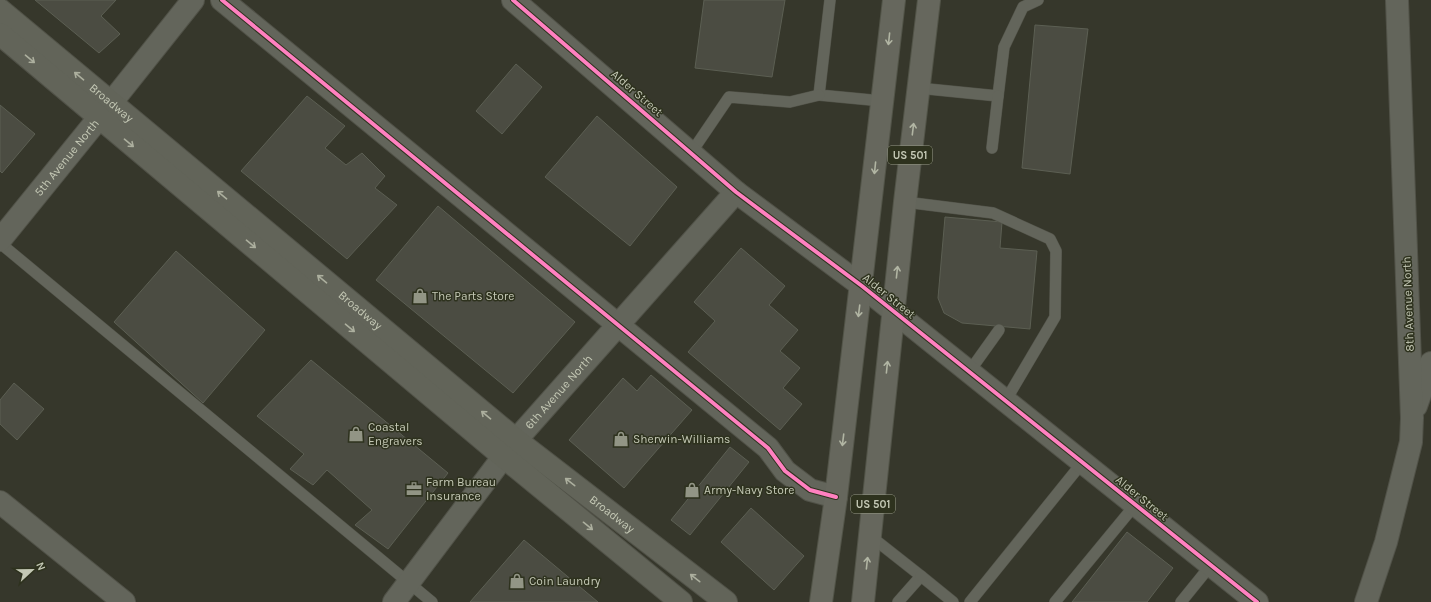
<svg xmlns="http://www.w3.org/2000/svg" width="1431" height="602" font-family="Karla,sans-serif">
<rect width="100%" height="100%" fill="#36372b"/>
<!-- building -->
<g fill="#4b4c42" stroke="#5c5f53">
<polygon points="35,0 116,0 101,16 120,34 99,53"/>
<polygon points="704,0 785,0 772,77 695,68"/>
<polygon points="1035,25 1088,29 1070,174 1022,168"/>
<polygon points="516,64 542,87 502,134 476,111"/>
<polygon points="307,96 345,126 325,148 346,165 362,153 385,176 375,188 397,205 347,259 241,171"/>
<polygon points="0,105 35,134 2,173 0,171"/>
<polygon points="597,116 677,187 630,246 545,177"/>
<polygon points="438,206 575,322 513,393 376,280"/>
<polygon points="945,217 1002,222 1000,248 1037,251 1030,329 962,323 944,313 938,298"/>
<polygon points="741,248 785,286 769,305 798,330 780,351 800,368 783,388 802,404 780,430 688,352 715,321 694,302"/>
<polygon points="176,251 265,330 203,403 114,322"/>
<polygon points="311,360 448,473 388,549 355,525 372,510 327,470 313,485 290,469 304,454 257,416"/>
<polygon points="651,375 692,410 624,488 569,440 623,378 637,391"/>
<polygon points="14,383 44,409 17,440 0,424 0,400"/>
<polygon points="730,447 749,462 690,535 671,520"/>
<polygon points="751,508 804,556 774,590 721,542"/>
<polygon points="1127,532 1173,568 1147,602 1072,602"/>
<polygon points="524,540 598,602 470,602"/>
</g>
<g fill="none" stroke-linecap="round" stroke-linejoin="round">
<defs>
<g id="lane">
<polyline points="830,0 819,95 882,101"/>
<polyline points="918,88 998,96 1004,47 1023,7 1038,0"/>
<polyline points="992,148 998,96"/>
<polyline points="691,153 729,97 790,102 819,95"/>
<polyline points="905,202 993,213 1050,239 1056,251 1055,317 1006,400"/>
<polyline points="0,243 432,602"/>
<polyline points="969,372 999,330"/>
<polyline points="869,535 921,576 898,602"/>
<polyline points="921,576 953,602"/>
<polyline points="970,602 1082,463"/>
<polyline points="1055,602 1135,505"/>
<polyline points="1181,602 1211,565"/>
</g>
<g id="street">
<polyline points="222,0 768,448 785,471 810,490 836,497"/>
<polyline points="513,0 736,192 862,286 1257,602"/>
<path id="s1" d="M0,240L111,103L193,0"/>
<polyline points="1416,406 1431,363"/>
<polyline points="0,502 124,602"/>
<path id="s2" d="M394,602L516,440L736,192"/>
<polyline points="1366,602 1386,542 1411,442 1412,418 1397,0"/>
</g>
<g id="secondary">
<path id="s3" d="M0,10L516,440L726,602"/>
<polyline points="0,34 504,457 681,602"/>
</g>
<g id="primary">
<polyline points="821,602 836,497 894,0"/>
<polyline points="863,602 905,202 929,0"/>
</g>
</defs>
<!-- lane casing -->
<use href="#lane" stroke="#515248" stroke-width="12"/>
<!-- street casing -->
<use href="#street" stroke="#515248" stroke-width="24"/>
<!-- secondary casing -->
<use href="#secondary" stroke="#515248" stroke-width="24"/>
<!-- primary casing -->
<use href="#primary" stroke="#525448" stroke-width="24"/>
<!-- lane -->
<use href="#lane" stroke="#63655b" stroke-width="11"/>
<!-- street -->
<use href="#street" stroke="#63655b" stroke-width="22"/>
<!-- secondary -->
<use href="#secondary" stroke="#626459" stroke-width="22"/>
<!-- primary -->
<use href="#primary" stroke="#66675d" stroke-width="22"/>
<defs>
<g id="cycleway">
<polyline points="222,0 768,448 785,471 810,490 836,497"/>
<polyline points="513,0 736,192 862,286 1257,602"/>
</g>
</defs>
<!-- cycleway casing -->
<use href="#cycleway" stroke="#2e321e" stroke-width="6"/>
<!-- cycleway -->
<use href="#cycleway" stroke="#ff80c0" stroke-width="4"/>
</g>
<!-- one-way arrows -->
<defs><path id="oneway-shaft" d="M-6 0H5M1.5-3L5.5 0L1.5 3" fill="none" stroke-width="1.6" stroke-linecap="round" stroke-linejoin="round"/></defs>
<g stroke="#b1b5a3">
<use href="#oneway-shaft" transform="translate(889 39) rotate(96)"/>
<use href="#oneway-shaft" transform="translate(913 129) rotate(-83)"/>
<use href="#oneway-shaft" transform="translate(875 168) rotate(96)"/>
<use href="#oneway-shaft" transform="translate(897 272) rotate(-84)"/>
<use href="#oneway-shaft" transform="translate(859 311) rotate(97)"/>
<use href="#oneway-shaft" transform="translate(887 367) rotate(-84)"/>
<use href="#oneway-shaft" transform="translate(843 440) rotate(97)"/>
<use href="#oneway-shaft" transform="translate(867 563) rotate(-84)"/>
</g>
<g stroke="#acaf9e">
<use href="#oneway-shaft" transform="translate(30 59) rotate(40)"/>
<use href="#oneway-shaft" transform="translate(79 76) rotate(-140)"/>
<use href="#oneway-shaft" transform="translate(129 143) rotate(40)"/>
<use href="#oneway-shaft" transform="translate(222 195) rotate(-140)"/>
<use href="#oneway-shaft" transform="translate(251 244) rotate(40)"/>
<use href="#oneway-shaft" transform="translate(322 279) rotate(-140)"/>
<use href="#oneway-shaft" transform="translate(350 328) rotate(40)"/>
<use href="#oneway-shaft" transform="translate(486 415) rotate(-140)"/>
<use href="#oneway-shaft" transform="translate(570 482) rotate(-142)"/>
<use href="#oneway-shaft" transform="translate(588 526) rotate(39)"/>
<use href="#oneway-shaft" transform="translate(695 578) rotate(-142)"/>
</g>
<!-- icons -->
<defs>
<symbol id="shop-bare" viewBox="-9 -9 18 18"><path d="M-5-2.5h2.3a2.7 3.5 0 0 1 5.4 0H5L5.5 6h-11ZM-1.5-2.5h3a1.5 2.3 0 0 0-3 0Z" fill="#929585" stroke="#2e321e" stroke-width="2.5" paint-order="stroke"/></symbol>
<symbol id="office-bare" viewBox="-9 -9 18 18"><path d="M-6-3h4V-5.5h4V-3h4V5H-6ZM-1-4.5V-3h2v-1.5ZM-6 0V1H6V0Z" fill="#929585" stroke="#2e321e" stroke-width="2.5" paint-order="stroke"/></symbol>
</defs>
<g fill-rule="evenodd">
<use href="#shop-bare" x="409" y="285" width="22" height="22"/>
<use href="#shop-bare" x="345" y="423" width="22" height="22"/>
<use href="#shop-bare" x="610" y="428" width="22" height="22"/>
<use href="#office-bare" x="403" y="478" width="22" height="22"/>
<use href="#shop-bare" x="681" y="479" width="22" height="22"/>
<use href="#shop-bare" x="506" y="570" width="22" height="22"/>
</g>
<g text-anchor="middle" stroke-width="3" stroke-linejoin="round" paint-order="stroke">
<!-- shield labels -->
<g fill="#2e321e" stroke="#979b88" stroke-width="1">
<rect x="888" y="146" width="44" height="18" rx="3"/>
<rect x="851" y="495" width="44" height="18" rx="3"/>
</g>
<g font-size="11" font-weight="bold" fill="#c4c8b5">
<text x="910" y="159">US 501</text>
<text x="873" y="508">US 501</text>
</g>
<!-- street labels -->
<g font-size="12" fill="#c4c8b5" stroke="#2e321e">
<text transform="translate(637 93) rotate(41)" y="4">Alder Street</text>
<text dy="4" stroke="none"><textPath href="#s3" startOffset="145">Broadway</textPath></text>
<text dy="4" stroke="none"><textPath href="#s1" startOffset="106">5th Avenue North</textPath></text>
<text transform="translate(889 296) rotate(39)" y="4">Alder Street</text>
<text transform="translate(1408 304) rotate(-92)" y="4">8th Avenue North</text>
<text dy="4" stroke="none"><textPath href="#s3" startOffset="469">Broadway</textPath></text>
<text dy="4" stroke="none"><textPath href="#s2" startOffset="267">6th Avenue North</textPath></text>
<text transform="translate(1142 498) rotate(39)" y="4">Alder Street</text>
<text dy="4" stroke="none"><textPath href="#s3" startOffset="793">Broadway</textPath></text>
</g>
<!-- poi labels -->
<g font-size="12" fill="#c4c8b5" stroke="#2e321e" text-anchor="start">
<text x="432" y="300">The Parts Store</text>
<text x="368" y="431">Coastal<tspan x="368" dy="14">Engravers</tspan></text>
<text x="633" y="443">Sherwin-Williams</text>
<text x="426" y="486">Farm Bureau<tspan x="426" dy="14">Insurance</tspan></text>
<text x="704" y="494">Army-Navy Store</text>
<text x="529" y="585">Coin Laundry</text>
</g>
</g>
<!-- north arrow -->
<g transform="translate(32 570) rotate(68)" stroke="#2e321e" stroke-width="3" paint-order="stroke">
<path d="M0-3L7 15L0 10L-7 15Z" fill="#c4c8b5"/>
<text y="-6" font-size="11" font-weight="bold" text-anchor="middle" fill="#c4c8b5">N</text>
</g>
</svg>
